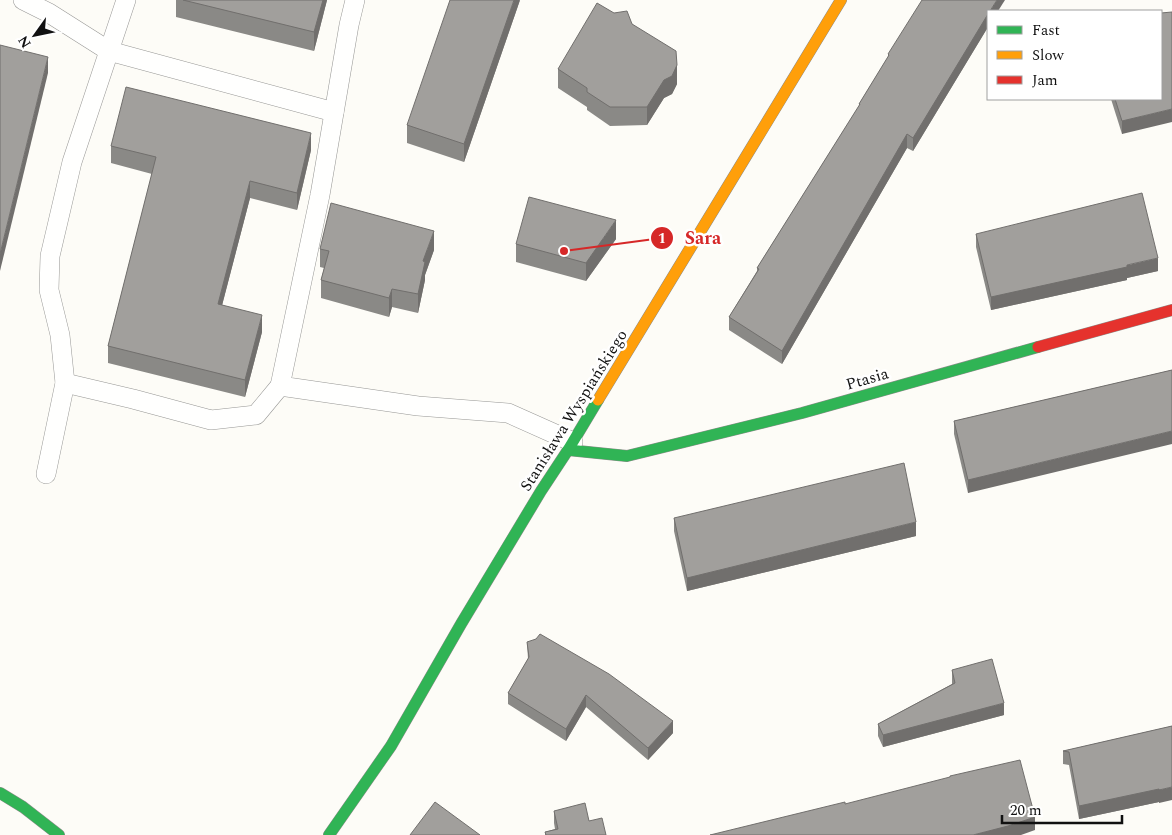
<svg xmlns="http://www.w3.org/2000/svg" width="1172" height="835" font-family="Spectral,serif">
<rect width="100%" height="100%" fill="#fdfcf7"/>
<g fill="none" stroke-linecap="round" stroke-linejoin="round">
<defs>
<g id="lane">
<polyline points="23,0 49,13 109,51 334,112"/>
<polyline points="355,0 349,25 320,195 280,386 418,406 508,413 573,442"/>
<polyline points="65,383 133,399 211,420 256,415 280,386"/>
<polyline points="46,474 65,383 60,335 49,290 50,256 72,162 126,0"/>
</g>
<g id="fast">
<polyline points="568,450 627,456 802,413 1038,347"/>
<polyline points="0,793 23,807 59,835"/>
<polyline points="329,835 391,746 461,624 541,491 568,450 598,400"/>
</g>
<polyline id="slow" points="598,400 841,0"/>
<polyline id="jam" points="1038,347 1172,310"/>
</defs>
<!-- lane casing -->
<use href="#lane" stroke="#979795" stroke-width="20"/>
<!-- fast casing -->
<use href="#fast" stroke="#8e8d8b" stroke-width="12"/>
<!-- slow casing -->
<use href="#slow" stroke="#8e8d8b" stroke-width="12"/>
<!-- jam casing -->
<use href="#jam" stroke="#8e8d8b" stroke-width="12"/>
<!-- lane -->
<use href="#lane" stroke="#fffffe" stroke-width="19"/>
<!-- fast -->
<use href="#fast" stroke="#30b455" stroke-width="11"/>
<!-- slow -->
<use href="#slow" stroke="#ff9f0a" stroke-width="11"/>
<!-- jam -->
<use href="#jam" stroke="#e5322d" stroke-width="11"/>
</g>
<!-- wall -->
<g fill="#8a8986">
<polygon points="176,0 327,0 314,51 176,17"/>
<polygon points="520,0 464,162 407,143 407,125"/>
<polygon points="988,11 988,27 913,151 907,148 782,364 729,330 729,317 757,271 757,268 859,106 859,104 888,57 888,54"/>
<polygon points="632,24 677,84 672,94 664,98 647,125 610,126 587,110 587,107 558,88 558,69"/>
<polygon points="1111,99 1161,99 1122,134"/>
<polygon points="111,146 311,150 297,210 250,198 222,305 262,332 245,397 108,363 108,346 152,174 111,163"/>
<polygon points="976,234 1158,271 1127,278 1127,280 991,310 976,247"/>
<polygon points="616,239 586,281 516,262 516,244"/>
<polygon points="320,249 434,250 425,275 425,280 418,313 392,307 389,317 321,298 321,280 324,268 320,267"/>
<polygon points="1172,370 968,493 954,434 954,421"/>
<polygon points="674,518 916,536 687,591 674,531"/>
<polygon points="527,642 673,733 648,760 586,707 566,741 508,704 508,693 528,659"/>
<polygon points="952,670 1004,715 883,747 878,736 878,724 952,684"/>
<polygon points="1172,726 1159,803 1159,802 1079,819 1069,765 1063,764 1063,751"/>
<polygon points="554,811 589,821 606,835 545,835 545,832 555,829 554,823"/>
</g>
<!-- shaded-wall -->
<g fill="#716f6d">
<polygon points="323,0 327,0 314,51 314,32"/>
<polygon points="514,0 520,0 464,162 464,144"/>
<polygon points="997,0 1005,0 998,11 990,11"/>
<polygon points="988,14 988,27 913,151 913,138"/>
<polygon points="48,57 48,73 0,271 0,254"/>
<polygon points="677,65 677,84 672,94 664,98 647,125 647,107 664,80"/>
<polygon points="1172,109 1172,122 1122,134 1122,121"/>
<polygon points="311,133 311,150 297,210 297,193"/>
<polygon points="907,134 907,148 782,364 782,351"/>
<polygon points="250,181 250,198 218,321 218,304"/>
<polygon points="616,220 616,239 586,281 586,263"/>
<polygon points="434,231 434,250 425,275 425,280 418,313 418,294 423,261"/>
<polygon points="1158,258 1158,271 1127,278 1127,280 991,310 991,297"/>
<polygon points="392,289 392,307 389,317 389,298"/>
<polygon points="262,315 262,332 245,397 245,380"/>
<polygon points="1172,431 1172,444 968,493 968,480"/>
<polygon points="916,522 916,536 687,591 687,578"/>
<polygon points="586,695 586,707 566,741 566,729"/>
<polygon points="1004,703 1004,715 883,747 883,735"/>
<polygon points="673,721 673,733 648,760 648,748"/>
<polygon points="1172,787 1172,800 1159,803 1159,790"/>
<polygon points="1159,789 1159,802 1079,819 1079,806"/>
<polygon points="1035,817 1035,830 1021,835 973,835"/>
</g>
<!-- building -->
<g fill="#a19f9c" stroke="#716f6d">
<polygon points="183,0 323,0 314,32"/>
<polygon points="450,0 514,0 464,144 407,125"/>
<polygon points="922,0 997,0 990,11 988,11 988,14 913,138 907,134 782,351 729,317 759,269 757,268 860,104 859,104 889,55 888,54"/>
<polygon points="597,3 614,13 627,11 632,24 676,51 677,65 672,76 664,80 647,107 610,107 587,92 587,88 558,69"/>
<polygon points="1172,12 1172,109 1122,121 1115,99 1161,99 1161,13"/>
<polygon points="0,45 48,57 0,254"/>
<polygon points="126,87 311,133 297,193 250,181 218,304 262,315 245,380 108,346 156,157 111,146"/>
<polygon points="1142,193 1158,258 1127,265 1127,267 991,297 976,234"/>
<polygon points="529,197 616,220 586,263 516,244"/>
<polygon points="331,203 434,231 423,261 425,262 418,294 392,289 389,298 321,280 329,251 320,249"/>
<polygon points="1172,370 1172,431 968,480 954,421"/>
<polygon points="904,463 916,522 687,578 674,518"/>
<polygon points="540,634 609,674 673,721 648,748 586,695 566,729 508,693 529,657 527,642 536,639"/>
<polygon points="992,659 1004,703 883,735 878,724 955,683 952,670"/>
<polygon points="1172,726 1172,787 1159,790 1159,789 1079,806 1069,752 1063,751"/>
<polygon points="1020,760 1035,817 1008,826 973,835 710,835 845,802 845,804 950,777 950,776"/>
<polygon points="435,802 480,835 410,835"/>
<polygon points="585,803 589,821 602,818 606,835 546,835 545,832 558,829 554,811"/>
</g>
<g text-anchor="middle" stroke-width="5" stroke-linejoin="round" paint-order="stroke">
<!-- street labels -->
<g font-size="16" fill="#111" stroke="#fff">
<text transform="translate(867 378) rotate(-16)" y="6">Ptasia</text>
<text transform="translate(573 410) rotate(-58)" y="6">Stanisława Wyspiańskiego</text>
</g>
</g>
<!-- callouts -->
<path fill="none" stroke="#d62828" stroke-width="2" d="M564 251L662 238"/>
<g fill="#d62828" stroke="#fff" stroke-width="2">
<circle cx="564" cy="251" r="5"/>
<circle cx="662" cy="238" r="12"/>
</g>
<g font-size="15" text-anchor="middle" font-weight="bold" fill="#fff">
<text x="662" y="243">1</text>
</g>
<g font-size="18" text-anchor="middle" font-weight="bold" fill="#d62828" stroke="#fff" stroke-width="5" stroke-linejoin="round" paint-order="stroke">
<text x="703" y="244">Sara</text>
</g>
<!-- legend -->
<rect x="987" y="10" width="175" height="90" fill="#ffffff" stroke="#a0a0a0"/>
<rect x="997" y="26" width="25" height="8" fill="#30b455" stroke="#a0a0a0"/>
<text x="1032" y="35" font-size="15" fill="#111111">Fast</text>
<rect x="997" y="51" width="25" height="8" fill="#ff9f0a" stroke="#a0a0a0"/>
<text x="1032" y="60" font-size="15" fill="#111111">Slow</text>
<rect x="997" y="76" width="25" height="8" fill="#e5322d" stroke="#a0a0a0"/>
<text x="1032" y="85" font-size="15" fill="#111111">Jam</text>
<!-- north arrow -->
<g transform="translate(35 35) rotate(237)" stroke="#ffffff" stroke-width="4" paint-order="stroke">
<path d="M0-4L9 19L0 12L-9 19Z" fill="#111111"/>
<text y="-8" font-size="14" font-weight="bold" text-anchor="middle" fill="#111111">N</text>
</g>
<!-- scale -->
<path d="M1002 815v8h120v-8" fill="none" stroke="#111111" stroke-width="2.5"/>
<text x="1010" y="815" font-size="15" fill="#111111" stroke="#ffffff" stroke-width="4" paint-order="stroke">20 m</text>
</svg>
